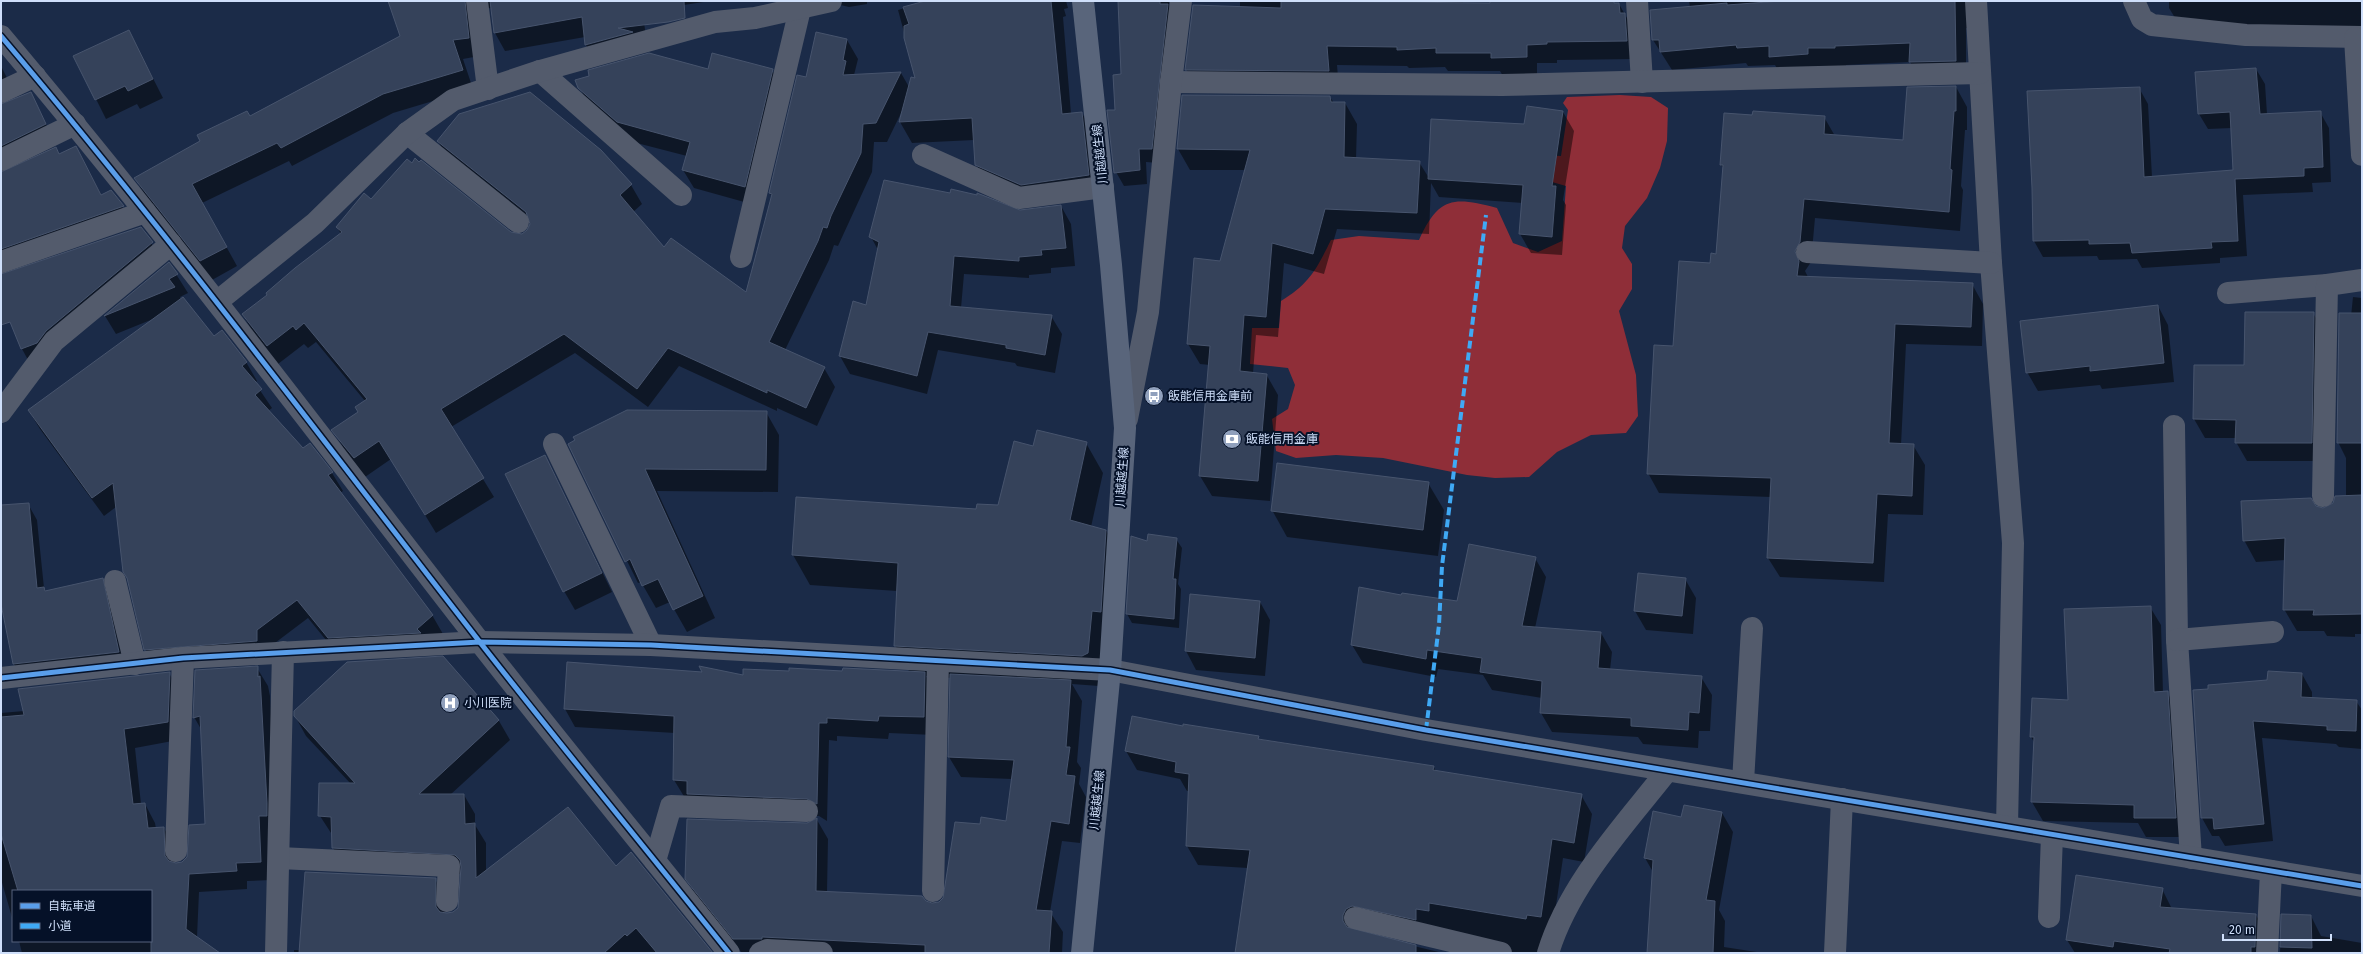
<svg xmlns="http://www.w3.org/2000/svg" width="2363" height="954" font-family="'Fira Sans','Noto Sans JP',sans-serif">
<rect width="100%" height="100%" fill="#1b2b48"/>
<!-- forest -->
<path fill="#8f2e38" d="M1620,95L1651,97L1668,108L1667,141L1660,168L1647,198L1625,226L1622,248L1632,264V289L1619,311L1636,375L1638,416L1626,433L1591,435L1557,452L1529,477L1495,478L1467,475L1383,458L1336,455L1296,458L1276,451L1272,419L1288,409L1295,385L1288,368L1250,364L1252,328H1279L1281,301C1310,283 1316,270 1331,240L1359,236L1419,240C1439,196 1454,197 1497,208L1513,243L1538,252L1562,241L1566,186L1545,180L1538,155L1561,156L1568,110L1563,103L1567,97Z"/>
<!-- shadow -->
<g fill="#0007">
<polygon points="398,1 710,1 651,10 643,15 647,44 597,64 586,45 585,37 505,51 495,33 491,8 480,9 479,56 463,59 473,89 393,113 292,166 289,161 202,203 237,266 212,280 146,197 135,178 401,37"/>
<polygon points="824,1 867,1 867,4 849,7"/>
<polygon points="928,1 1066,1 1068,8 1064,9 1066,16 1063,17 1071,114 1082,113 1094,135 1100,196 988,186 976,164 974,140 912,143 900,122 902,111 887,142 874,142 872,172 838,246 834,245 829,260 785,350 824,368 835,387 817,426 777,408 777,411 679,366 648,407 575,353 451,427 494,497 436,533 391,459 365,477 344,449 333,430 360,412 365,401 316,342 308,348 304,344 278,364 254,334 243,315 341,234 337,227 371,201 510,233 522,235 528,231 531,225 449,160 438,141 600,150 631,185 642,204 633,212 664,249 747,294 772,197 770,193 807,79 817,34 847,40 858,59 854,75 901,73 909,87 917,80 898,10"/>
<polygon points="1120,1 1169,1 1169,7 1175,19 1159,163 1146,162 1147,184 1124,186 1116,172 1116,111 1122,75"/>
<polygon points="1240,1 1463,1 1464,9 1619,4 1635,32 1637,59 1557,60 1557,63 1537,63 1537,76 1503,76 1500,71 1448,71 1445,67 1409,68 1407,66 1337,65 1339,89 1197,88 1186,69 1240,7"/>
<polygon points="1689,1 1970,1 1971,28 1966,28 1966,80 1921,81 1910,62 1846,65 1846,67 1781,75 1775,65 1748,66 1746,63 1672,70 1653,40 1690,7"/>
<polygon points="2169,1 2362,1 2362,36 2180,26 2169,8"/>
<polygon points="129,31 163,98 140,109 137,104 106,119 75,57"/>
<polygon points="1,66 15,94 1,103"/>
<polygon points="2256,69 2265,84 2267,114 2320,112 2329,128 2331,182 2312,183 2313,192 2243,195 2247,256 2220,258 2220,263 2142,268 2137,259 2099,260 2097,256 2043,257 2034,241 2033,188 2139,88 2148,104 2152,177 2234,171 2232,128 2208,129 2199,114"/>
<polygon points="709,70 772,70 783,88 755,205 694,188 683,170 687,156 629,141 590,106 579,87"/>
<polygon points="1956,87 1967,107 1967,130 1965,130 1961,186 1963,190 1960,231 1815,218 1811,262 1805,271 1808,277 1972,284 1983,304 1982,346 1906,344 1901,445 1913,445 1925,465 1923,515 1888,514 1884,582 1780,577 1768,558 1771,497 1659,493 1648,473 1674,347 1717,255 1724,169 1721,165 1753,116 1824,117 1835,136 1904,141"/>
<polygon points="30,93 55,142 5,167 1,173 1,105"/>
<polygon points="1183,96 1330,97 1334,103 1345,103 1357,124 1356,159 1419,162 1429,178 1524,125 1563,112 1574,131 1563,200 1566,205 1562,255 1531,253 1520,234 1523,203 1439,197 1431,183 1429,234 1337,229 1324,274 1284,263 1278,337 1256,335 1253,373 1266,374 1278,395 1270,501 1212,496 1200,476 1210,365 1200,364 1188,344 1221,262 1245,170 1190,170 1178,149"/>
<polygon points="76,147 102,196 111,191 134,224 1,273 1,173 56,148 60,155"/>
<polygon points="1061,206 1071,224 1075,266 1051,268 1051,273 1029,275 1029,278 964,274 961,308 1051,316 1062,334 1055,373 1017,366 1015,363 938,350 927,394 850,374 840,356 854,303 867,306 878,250 871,237"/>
<polygon points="141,228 163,261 32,367 22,349 1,296 1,275"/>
<polygon points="169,263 188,293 180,297 181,299 214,338 246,362 257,381 255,383 272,408 268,411 303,449 310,445 332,473 343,491 340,493 432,615 443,634 339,656 308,618 267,649 156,668 145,649 116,507 104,516 40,429 29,411 153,319 116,334 105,316"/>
<polygon points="2353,297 2362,298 2362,634 2355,634 2355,637 2327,636 2324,631 2297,631 2284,609 2285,560 2256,562 2244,540 2316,507 2323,510 2346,497 2346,458 2338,442"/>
<polygon points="2158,306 2168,325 2174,382 2102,389 2100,385 2038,391 2027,372"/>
<polygon points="2313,313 2324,332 2322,461 2247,461 2236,442 2236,438 2205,438 2194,419 2245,366"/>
<polygon points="766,412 779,435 778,492 657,491 715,618 687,632 670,602 656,608 641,582 638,583 569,444"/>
<polygon points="1086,443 1103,473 1091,527 1106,530 1123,560 1099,686 1072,684 1082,701 1077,762 1081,768 1079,784 1086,797 1080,843 1062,841 1050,912 1063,932 1062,953 742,953 698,899 686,879 817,820 828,839 827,892 939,903 944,898 981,825 1006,822 1012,779 961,777 949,757 951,678 926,676 935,692 934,735 889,733 888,739 837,736 837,741 829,740 827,821 819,816 699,812 685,798 674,780 675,733 575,727 565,709 744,676 910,673 895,645 897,591 810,585 793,555 999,506 1034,447"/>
<polygon points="545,456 612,592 575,610 564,591"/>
<polygon points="1428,483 1444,510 1438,556 1287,537 1272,510"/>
<polygon points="28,504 37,520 44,588 47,592 102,579 112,595 128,668 23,679 14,664 1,599 1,506"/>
<polygon points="1132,538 1148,542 1176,539 1182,548 1178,584 1181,589 1179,628 1132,623 1127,614"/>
<polygon points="1535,558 1546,577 1535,628 1601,633 1612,652 1610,670 1701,677 1712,695 1710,731 1699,731 1698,748 1643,744 1638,737 1552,732 1541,713 1542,698 1492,690 1483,675 1438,669 1436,677 1363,663 1352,645 1402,596 1458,602"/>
<polygon points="1685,579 1696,598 1693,634 1646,630 1635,611"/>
<polygon points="1260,602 1270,620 1265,676 1196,670 1186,651"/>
<polygon points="2150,607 2161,625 2163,693 2167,692 2178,711 2186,837 2146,837 2138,823 2043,821 2032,802 2034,742 2031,737 2069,701"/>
<polygon points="443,658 499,721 510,740 450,795 464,795 475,814 475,825 486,843 486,872 616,867 712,953 294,953 294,950 300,950 435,879 446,898 445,914 453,913 458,909 462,874 344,867 333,848 333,836 320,816 320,784 351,784 306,736 295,716"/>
<polygon points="257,668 268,686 270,696 277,822 271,880 247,881 247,889 199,892 197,937 218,953 22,953 19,941 151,941 151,891 13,891 13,921 1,879 1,713 24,711 169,673 180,692 178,740 135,748 141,804 145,804 155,823 156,829 164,828 174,847 175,865 183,863 188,858 206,825 201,729 194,717"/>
<polygon points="2302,674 2312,692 2312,698 2356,701 2362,710 2362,749 2339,747 2336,744 2262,738 2273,841 2225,846 2219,836 2212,836 2202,818 2194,691 2268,681"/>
<polygon points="1183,727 1433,766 1436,771 1581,795 1592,814 1584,862 1563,858 1549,953 1487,953 1363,925 1355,932 1443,953 1235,953 1248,868 1198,865 1187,846 1189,791 1187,791 1180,779 1137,770 1126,751"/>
<polygon points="1722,813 1733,832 1719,910 1725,921 1724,947 1763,953 1648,953 1653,872 1645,858 1682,818"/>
<polygon points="2162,889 2172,909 2256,915 2266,933 2265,953 2075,953 2067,940"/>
<polygon points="2282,915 2311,916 2321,936 2362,943 2362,953 2280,953"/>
</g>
<!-- building -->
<g fill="#35425a" stroke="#47546d">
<polygon points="388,1 465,1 469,38 453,40 463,70 383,94 281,148 277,143 192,184 227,247 200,261 134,178 200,141 197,135 247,111 250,116 400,36"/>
<polygon points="490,1 684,1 685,18 668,22 618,28 633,32 585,45 582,17 494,33"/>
<polygon points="925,1 1051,1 1062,114 1082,112 1089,175 1021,185 975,165 972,118 899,122 911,77 915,78 904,38 904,26 909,24 903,7"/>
<polygon points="1118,1 1160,1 1160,4 1168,4 1152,149 1139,149 1140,170 1114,173 1107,110 1115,110 1113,75 1121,74"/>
<polygon points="1281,1 1490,3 1490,1 1614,1 1614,3 1619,3 1620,13 1625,13 1627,41 1547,42 1547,44 1527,45 1527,57 1491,58 1491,53 1436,53 1436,48 1397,50 1397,47 1327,46 1329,71 1185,70 1193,5 1281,8"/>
<polygon points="1781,1 1955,1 1956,61 1909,62 1910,43 1835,46 1835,48 1808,48 1808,54 1769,57 1769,46 1737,48 1736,45 1660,52 1659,40 1652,40 1650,10 1727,3 1727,5"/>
<polygon points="129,30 153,79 128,91 125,86 95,100 73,56"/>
<polygon points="816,32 847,39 843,60 846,61 843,75 901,72 876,123 863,124 861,153 831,216 827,228 823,227 818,241 769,342 825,367 806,408 767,390 767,393 668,348 637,389 564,334 441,409 484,478 425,515 379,441 354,458 331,430 358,412 355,407 367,399 304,323 296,330 293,326 267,346 242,314 267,295 266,293 295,268 342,232 336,227 364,193 371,199 407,159 412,163 415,158 419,162 421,160 511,232 522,234 527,230 530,224 526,212 437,141 459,114 530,92 601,150 632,184 620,195 664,247 671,238 746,292 772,194 769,193 797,75 806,77"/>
<polygon points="649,53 708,69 712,53 773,69 745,187 682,170 690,142 617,122 578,88 575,80 589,76 588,70"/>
<polygon points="2256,68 2260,114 2321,111 2323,167 2304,168 2304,176 2235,179 2238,241 2211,242 2212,248 2132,253 2130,243 2089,244 2089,240 2033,241 2032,188 2027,91 2140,87 2144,177 2233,170 2230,112 2198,114 2195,72"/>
<polygon points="1956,86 1956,111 1954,111 1950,169 1952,170 1949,212 1804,199 1800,242 1795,251 1799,261 1797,276 1973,283 1971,327 1895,324 1889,443 1914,444 1912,496 1877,494 1873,563 1767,558 1771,478 1647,474 1654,345 1673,346 1679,261 1710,263 1711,253 1716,254 1723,165 1720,165 1724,113 1752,115 1753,111 1825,116 1824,134 1903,140 1907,87"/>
<polygon points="31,92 46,124 1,146 1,104"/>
<polygon points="1182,95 1330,96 1331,102 1345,102 1344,157 1420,161 1417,213 1325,209 1313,254 1272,243 1266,317 1244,315 1240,371 1267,374 1258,481 1199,476 1210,346 1187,344 1194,258 1220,261 1250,150 1177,149"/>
<polygon points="1527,106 1563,111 1552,186 1556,186 1552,237 1519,234 1523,185 1428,179 1431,119 1524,124"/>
<polygon points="76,146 101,195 111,190 124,206 1,249 1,172 56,147 59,154"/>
<polygon points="884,180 950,193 951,189 977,195 977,193 1020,210 1061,205 1066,248 1041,250 1042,255 1019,257 1019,261 954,256 950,306 1052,315 1045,355 1006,348 1006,345 928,332 917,376 839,356 853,301 866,305 879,242 869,237"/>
<polygon points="141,227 153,242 46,331 37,343 21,349 10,322 1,325 1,274"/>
<polygon points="169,262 178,274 169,279 175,287 104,316"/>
<polygon points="183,297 214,336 222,330 247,362 242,366 262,389 255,395 303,448 310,443 333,472 328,475 433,615 417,629 421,633 328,638 297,600 257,630 257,641 144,650 127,578 123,572 113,483 92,498 28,410"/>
<polygon points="2158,305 2164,363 2090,371 2090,366 2026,373 2020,321"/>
<polygon points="2245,312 2314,312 2312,443 2235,443 2236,420 2193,419 2194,365 2244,365"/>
<polygon points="2339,313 2362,313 2362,443 2337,443"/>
<polygon points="627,410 767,411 766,470 645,469 703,596 673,610 658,579 642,586 630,559 625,562 568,444 575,440 573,437"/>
<polygon points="1037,430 1087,442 1070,520 1106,530 1101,612 1092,611 1088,653 1082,656 894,646 898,563 792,555 796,497 976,509 977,504 998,505 1014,441 1033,446"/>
<polygon points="545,455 602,573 563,592 505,474"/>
<polygon points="1277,463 1429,482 1423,530 1271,511"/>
<polygon points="2362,495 2362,614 2313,615 2314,610 2283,610 2285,538 2243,541 2241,501 2311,498 2316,506 2323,508 2333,503 2335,496"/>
<polygon points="29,503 37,588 44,587 45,591 103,578 119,652 13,664 1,604 1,505"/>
<polygon points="1148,534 1177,538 1173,579 1176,579 1174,619 1126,614 1131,536 1147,541"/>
<polygon points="1469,544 1536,557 1522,626 1601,632 1598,668 1702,676 1699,713 1689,712 1688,730 1631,726 1631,718 1540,713 1542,681 1480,672 1482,658 1427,650 1426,659 1351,645 1359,587 1401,595 1402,593 1457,601"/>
<polygon points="1638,573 1686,578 1682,616 1634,611"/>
<polygon points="1190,594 1260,601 1255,658 1185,651"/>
<polygon points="2151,606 2154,692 2168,691 2176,818 2134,818 2134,805 2031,802 2034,737 2030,737 2032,698 2068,700 2064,609"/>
<polygon points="443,656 499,720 419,794 464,794 465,824 475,823 476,878 568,807 616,866 631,852 713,953 657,953 636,928 627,936 625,934 604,953 299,953 305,872 436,878 436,907 440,912 447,913 453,912 458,908 461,867 460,860 455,855 332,848 331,817 318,816 319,783 355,783 294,716 294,711 347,662"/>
<polygon points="567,662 702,672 699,666 743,675 743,669 789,671 789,668 842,671 843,668 925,672 924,717 879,716 878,721 827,718 827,723 819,723 817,804 807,799 687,794 687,781 673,780 674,716 564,709"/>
<polygon points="258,666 258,677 260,676 267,803 267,816 259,816 261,862 236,863 237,871 189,874 186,929 220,953 151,953 151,891 18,891 1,834 1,717 24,715 18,689 170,672 168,722 124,729 133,804 145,803 148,828 164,827 165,856 169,861 176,863 182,862 187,857 189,825 205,824 200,716 193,718 195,670"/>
<polygon points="2268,671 2302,673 2301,697 2357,700 2356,731 2327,730 2327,726 2253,721 2264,824 2214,829 2213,818 2201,818 2193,690 2208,689 2208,685 2267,680"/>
<polygon points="950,674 1071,680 1066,747 1070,747 1066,775 1075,776 1069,824 1051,821 1036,910 1052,911 1049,953 925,953 925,945 762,937 762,939 733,939 685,879 687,819 807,823 817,818 816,891 922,896 926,901 932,903 939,902 943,898 955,822 980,824 981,817 1006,821 1014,760 948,757"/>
<polygon points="1132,716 1183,726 1183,724 1259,736 1258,739 1434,766 1433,770 1582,794 1574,843 1552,839 1541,917 1527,915 1526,919 1429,903 1429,911 1416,909 1416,920 1352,906 1346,909 1343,915 1343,921 1347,927 1416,945 1416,953 1235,953 1250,850 1186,846 1189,774 1175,772 1176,762 1125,751"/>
<polygon points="1684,805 1722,812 1706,900 1715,901 1713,953 1647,953 1653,860 1644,858 1653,811 1681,817"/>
<polygon points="2076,875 2163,888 2160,907 2256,914 2255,947 2251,947 2251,953 2169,953 2170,949 2114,941 2113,947 2066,940"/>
<polygon points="2281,914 2311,915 2312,948 2280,947"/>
</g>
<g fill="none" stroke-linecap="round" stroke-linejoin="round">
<!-- minor -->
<g stroke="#535b6c" stroke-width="22">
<polyline points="477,1 488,89"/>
<polyline points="1637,1 1642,82"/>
<polyline points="1976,1 1991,263 2013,543 2007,826"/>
<polyline points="2134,1 2142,19 2152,25 2246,35 2362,37"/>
<path d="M1,36C167,232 321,438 479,641C561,746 646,849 729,953"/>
<polyline points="2355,38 2362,155"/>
<polyline points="540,71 681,195"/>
<polyline points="1171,82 1502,85 1980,73"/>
<polyline points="1,92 35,76"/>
<polyline points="407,133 518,222"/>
<polyline points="923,155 1019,198 1103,187"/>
<polyline points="1,160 75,124"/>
<polyline points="1807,252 1991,263"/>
<polyline points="741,257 800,9 799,1"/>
<polyline points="1,262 145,212"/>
<polyline points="2228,293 2327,285"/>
<polyline points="218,301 315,223 407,133 453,100 540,71 715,22 755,18 831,1"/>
<polyline points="1,412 54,341 171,244"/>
<polyline points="1127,419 1148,312 1171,82 1181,1"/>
<polyline points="2174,426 2177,640 2191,858"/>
<polyline points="554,444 651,645"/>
<polyline points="2323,496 2327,285 2362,280"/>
<polyline points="115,581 135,664"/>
<polyline points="2177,640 2273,632"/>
<polyline points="1,678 183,658 480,642 651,645 1110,670 1426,730 2362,886"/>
<polyline points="1743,782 1752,628"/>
<polyline points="176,851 183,658"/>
<polyline points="279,858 449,866 447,901"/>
<polyline points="655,861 671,806 807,811"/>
<polyline points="933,891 938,661"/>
<polyline points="2049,917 2052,835"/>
<polyline points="1355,918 1501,953"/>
<polyline points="276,953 283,652"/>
<polyline points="760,953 767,950 822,953"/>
<path d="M1548,953C1569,884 1623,827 1667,771"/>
<polyline points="1835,953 1842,799"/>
<polyline points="2267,953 2271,871"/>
</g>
<!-- major -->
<polyline stroke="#59657b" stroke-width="22" points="1082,953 1110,670 1125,428 1111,265 1083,1"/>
<!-- quiet -->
<polyline stroke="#3fa9f5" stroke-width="4" stroke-dasharray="8 4" stroke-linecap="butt" points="1426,730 1439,625 1442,566 1486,215"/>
<defs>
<g id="cycleway">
<path d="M1,36C167,232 321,438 479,641C561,746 646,849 729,953"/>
<polyline points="1,678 183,658 480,642 651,645 1110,670 1426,730 2362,886"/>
</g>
</defs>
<!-- cycleway casing -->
<use href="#cycleway" stroke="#051128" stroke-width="8"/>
<!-- cycleway -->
<use href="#cycleway" stroke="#5a9eea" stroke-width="5"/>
</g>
<!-- icons -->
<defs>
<symbol id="bus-disc" viewBox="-11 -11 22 22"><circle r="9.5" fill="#90a0bc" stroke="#051128"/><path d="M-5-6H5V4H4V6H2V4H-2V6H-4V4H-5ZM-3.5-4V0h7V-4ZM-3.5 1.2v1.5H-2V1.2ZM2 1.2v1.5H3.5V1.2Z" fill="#fff"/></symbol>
<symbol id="bank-disc" viewBox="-11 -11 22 22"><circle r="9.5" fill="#90a0bc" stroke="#051128"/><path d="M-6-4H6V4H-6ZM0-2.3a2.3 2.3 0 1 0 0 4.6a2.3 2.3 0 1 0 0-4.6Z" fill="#fff"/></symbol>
<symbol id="hospital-disc" viewBox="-11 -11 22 22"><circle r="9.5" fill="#90a0bc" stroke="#051128"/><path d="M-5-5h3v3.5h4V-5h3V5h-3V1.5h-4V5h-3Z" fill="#fff"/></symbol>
</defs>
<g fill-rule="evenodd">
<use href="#bus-disc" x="1143" y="385" width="22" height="22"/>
<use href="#bank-disc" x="1221" y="428" width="22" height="22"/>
<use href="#hospital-disc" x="439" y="692" width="22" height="22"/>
</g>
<g text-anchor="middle" stroke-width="4" stroke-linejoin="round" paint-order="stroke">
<!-- street labels -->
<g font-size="12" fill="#cfdffa" stroke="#051128">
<text transform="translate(1100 154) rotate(-96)" y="4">川越越生線</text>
<text transform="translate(1122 477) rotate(-86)" y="4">川越越生線</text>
<text transform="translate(1097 800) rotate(-84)" y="4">川越越生線</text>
</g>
<!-- poi labels -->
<g font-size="12" fill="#cfdffa" stroke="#051128" text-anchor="start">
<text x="1168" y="400">飯能信用金庫前</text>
<text x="1246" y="443">飯能信用金庫</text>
<text x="464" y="707">小川医院</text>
</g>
</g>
<!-- border -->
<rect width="2363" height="954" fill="none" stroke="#cfdffa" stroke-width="4"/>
<!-- legend -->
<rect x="12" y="890" width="140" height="52" fill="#051128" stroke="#56637c"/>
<rect x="20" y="903" width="20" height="6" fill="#5a9eea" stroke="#56637c"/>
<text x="48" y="910" font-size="12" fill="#cfdffa">自転車道</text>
<rect x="20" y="923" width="20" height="6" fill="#3fa9f5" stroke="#56637c"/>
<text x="48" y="930" font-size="12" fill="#cfdffa">小道</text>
<!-- scale -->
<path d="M2223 934v6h108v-6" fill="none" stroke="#cfdffa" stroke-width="2"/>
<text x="2229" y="934" font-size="12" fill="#cfdffa" stroke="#051128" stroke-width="3" paint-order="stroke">20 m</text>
</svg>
